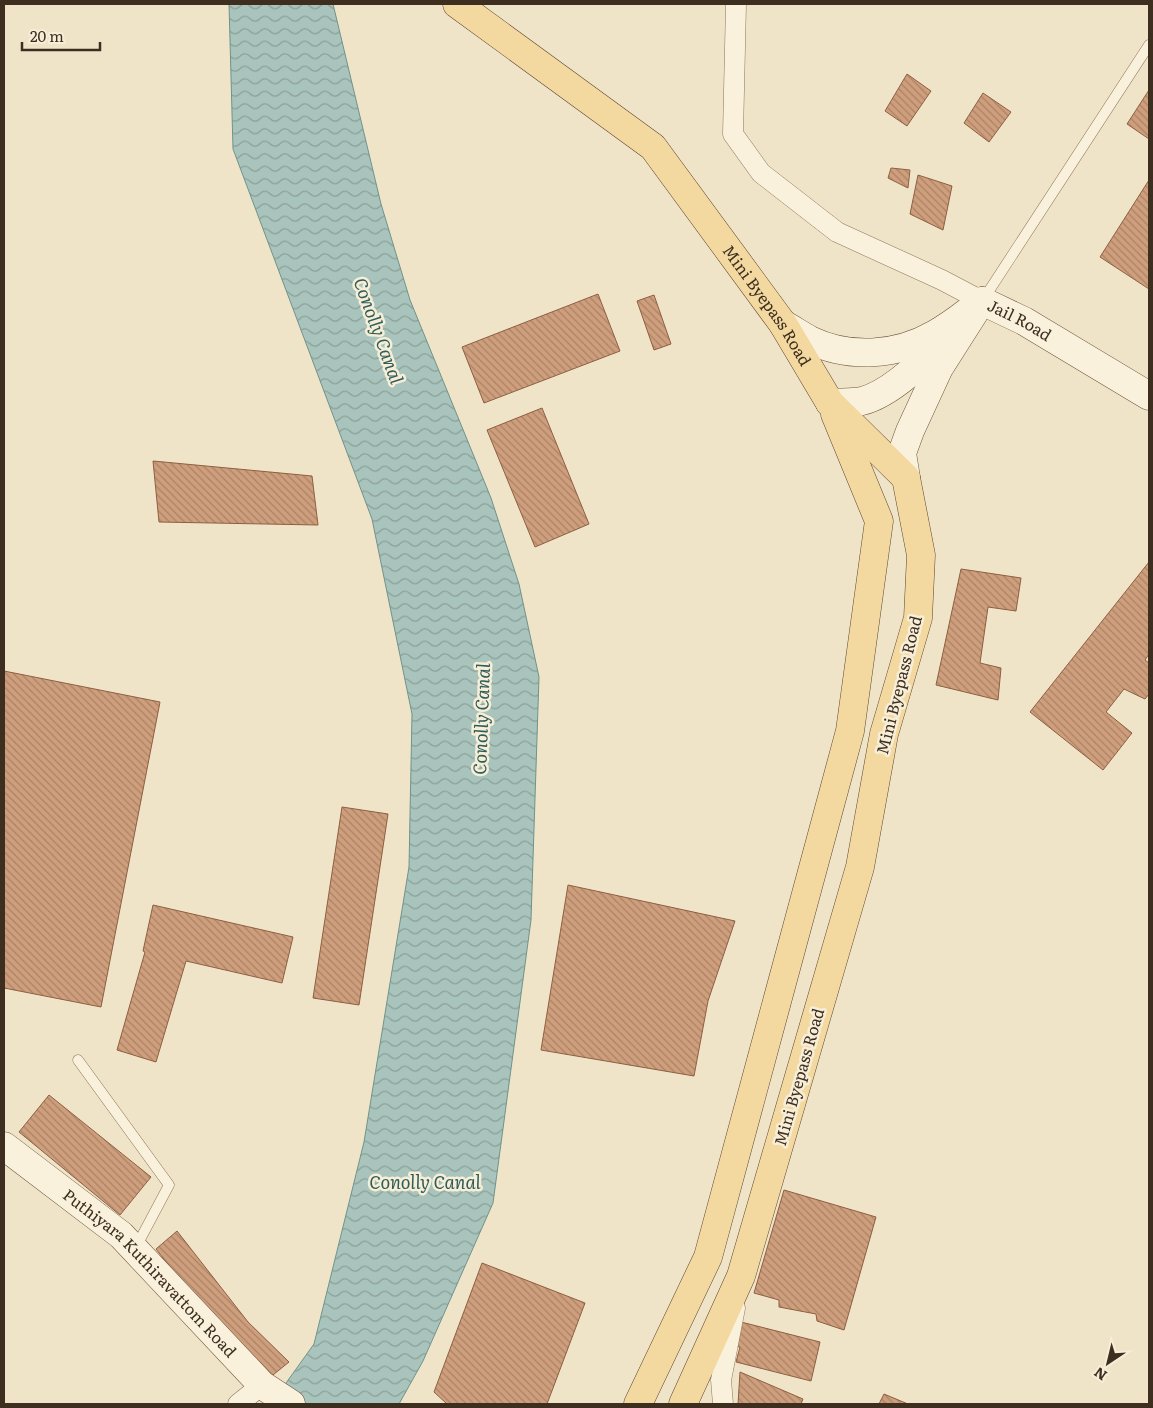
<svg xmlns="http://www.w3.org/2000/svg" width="1153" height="1408" font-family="Literata,serif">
<defs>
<pattern id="water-waves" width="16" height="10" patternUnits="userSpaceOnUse" patternTransform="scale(1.25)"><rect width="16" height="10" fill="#a9c4bc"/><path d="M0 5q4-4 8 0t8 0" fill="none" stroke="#8ba098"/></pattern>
<pattern id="building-back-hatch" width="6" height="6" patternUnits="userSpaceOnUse" patternTransform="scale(1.25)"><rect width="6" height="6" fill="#cf9f7d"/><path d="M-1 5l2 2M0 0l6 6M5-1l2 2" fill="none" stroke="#a98266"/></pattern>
</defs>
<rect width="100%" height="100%" fill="#f0e4c8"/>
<!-- water -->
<polygon fill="url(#water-waves)" stroke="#6f938a" points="229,4 333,4 381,204 410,300 491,498 519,584 539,677 531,920 493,1203 423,1361 399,1404 275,1404 281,1390 314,1344 364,1142 409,867 412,714 372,519 233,149"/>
<!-- building -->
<g fill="url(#building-back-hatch)" stroke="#8d5f41">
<polygon points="907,74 931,91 907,126 885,111"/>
<polygon points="1149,90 1149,139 1127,124"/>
<polygon points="983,93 1011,112 989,142 964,123"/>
<polygon points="891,168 910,170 908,188 888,178"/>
<polygon points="918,175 952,186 943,230 910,214"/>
<polygon points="1149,180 1149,289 1100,257"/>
<polygon points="598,294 620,351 484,403 462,347"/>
<polygon points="654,295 671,344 654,350 637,301"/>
<polygon points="542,408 589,524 535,547 487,430"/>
<polygon points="153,461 312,476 318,525 159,522"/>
<polygon points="1149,562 1149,654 1145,660 1149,663 1149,694 1145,699 1124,689 1106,712 1132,733 1103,770 1030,712"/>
<polygon points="961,569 1021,578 1016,611 988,607 980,663 1001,668 998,700 936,685"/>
<polygon points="4,671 160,702 101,1007 4,988"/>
<polygon points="342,807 388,814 359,1005 313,998"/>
<polygon points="568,885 735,921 708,1001 694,1076 541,1050"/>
<polygon points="153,905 293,937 282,983 186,961 156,1062 117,1050 145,952 143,951"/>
<polygon points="49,1095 151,1177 120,1215 19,1132"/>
<polygon points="784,1190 876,1217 844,1330 817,1321 816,1314 779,1307 779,1300 754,1293"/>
<polygon points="177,1231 248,1322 289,1362 268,1379 226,1339 156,1249"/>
<polygon points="482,1263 585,1303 547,1404 447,1404 434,1392"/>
<polygon points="741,1322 820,1342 811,1381 736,1362 740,1347 735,1346"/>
<polygon points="740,1372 803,1399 801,1404 738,1404"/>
<polygon points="884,1394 908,1404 879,1404"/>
</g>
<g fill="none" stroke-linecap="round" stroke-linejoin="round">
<defs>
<g id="lane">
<polyline points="983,300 1149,45"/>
<polyline points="78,1060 169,1185 135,1249"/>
</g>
<g id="street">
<polyline points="736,4 733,134 761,173 837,232 942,280 982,301"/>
<polyline points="238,1404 262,1385"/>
<polyline points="723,1404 721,1380 735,1308"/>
</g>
<g id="secondary">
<path id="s1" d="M982,301L1024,321L1149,396"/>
<path d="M783,324C792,329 801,335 810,340C849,359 897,356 935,334C952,325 967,312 982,301"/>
<path d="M830,403C840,402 852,403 862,401C891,394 926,359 946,338"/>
<polyline points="906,478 902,453 910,431 939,368 974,313"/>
<path id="s2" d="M4,1146L121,1235L262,1385L291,1404"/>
</g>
<g id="primary">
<path id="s3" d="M457,4L653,147L783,324L830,403L906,478L921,555L918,618L884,734L860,867L741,1276L683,1404"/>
<polyline points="638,1404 708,1257 850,731 879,521 835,414"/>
</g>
</defs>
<!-- lane casing -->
<use href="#lane" stroke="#8d765c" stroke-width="11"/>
<!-- street casing -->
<use href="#street" stroke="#8d765c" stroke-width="21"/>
<!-- secondary casing -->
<use href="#secondary" stroke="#6f573f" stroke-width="29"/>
<!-- primary casing -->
<use href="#primary" stroke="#5b4430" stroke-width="29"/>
<!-- lane -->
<use href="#lane" stroke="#faf1dc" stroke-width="10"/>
<!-- street -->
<use href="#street" stroke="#faf1dc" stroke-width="20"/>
<!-- secondary -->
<use href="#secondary" stroke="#faf1dc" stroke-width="28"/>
<!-- primary -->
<use href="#primary" stroke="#f3d9a0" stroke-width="28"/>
</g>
<g text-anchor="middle" stroke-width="5" stroke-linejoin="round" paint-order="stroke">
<!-- street labels -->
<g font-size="16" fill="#3d2e20" stroke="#f7eed8">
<text dy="6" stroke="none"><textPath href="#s3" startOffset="438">Mini Byepass Road</textPath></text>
<text dy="6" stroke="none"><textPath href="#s1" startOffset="42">Jail Road</textPath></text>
<text transform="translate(899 685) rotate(-76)" y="6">Mini Byepass Road</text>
<text transform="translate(799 1077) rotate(-74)" y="6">Mini Byepass Road</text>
<text dy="6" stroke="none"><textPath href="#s2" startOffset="194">Puthiyara Kuthiravattom Road</textPath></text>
</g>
<!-- water labels -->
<g font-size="18" font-style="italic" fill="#2f5d5a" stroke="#f7eed8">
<text transform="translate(378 331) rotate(70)" y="6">Conolly Canal</text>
<text transform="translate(482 719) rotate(-88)" y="6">Conolly Canal</text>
<text x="425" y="1189">Conolly Canal</text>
</g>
</g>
<!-- border -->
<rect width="1153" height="1408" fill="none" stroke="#3d2e20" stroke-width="10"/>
<!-- north arrow -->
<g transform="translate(1108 1363) rotate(215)" stroke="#f7eed8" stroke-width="4" paint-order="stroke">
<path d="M0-4L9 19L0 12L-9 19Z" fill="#3d2e20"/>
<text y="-8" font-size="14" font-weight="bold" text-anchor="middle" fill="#3d2e20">N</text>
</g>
<!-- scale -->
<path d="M22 42v8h78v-8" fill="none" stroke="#3d2e20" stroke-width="2.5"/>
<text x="30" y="42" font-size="15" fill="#3d2e20" stroke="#f7eed8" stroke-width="4" paint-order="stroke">20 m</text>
</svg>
